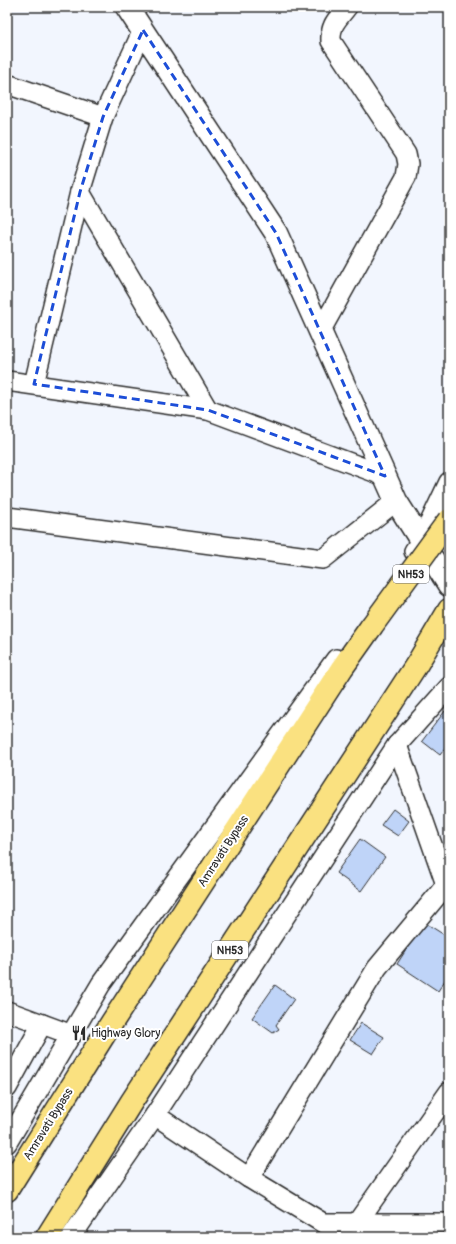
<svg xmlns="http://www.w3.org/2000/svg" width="456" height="1244" font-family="Pangolin,sans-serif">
<rect width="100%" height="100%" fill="#f2f6fe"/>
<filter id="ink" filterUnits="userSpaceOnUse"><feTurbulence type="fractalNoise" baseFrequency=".025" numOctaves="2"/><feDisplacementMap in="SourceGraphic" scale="8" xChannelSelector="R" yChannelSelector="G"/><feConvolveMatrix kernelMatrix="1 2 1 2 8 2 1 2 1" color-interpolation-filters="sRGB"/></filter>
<g filter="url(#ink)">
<!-- building -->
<g fill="#bfd4f8" stroke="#2b2b2b">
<polygon points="445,711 449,715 449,743 440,755 422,741"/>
<polygon points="393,809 409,821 398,836 381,825"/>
<polygon points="360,839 385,857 361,891 336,873"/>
<polygon points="424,922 449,938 449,974 438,991 397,964"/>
<polygon points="275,985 294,999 276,1025 279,1029 273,1033 252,1018"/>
<polygon points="361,1023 384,1037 373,1054 350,1040"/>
</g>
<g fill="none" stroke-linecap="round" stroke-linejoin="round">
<defs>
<g id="minor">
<polyline points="7,84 103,117"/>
<polyline points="80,192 208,410"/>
<path d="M320,332L406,177L408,164L406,154L331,41C330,24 338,19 347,7"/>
<polyline points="7,381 208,410 385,476"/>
<polyline points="34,384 80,192 103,117 143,30"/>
<polyline points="7,517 323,559 396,501"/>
<polyline points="414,551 421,541 449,482"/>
<polyline points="397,745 449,893"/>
<polyline points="7,1011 72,1035"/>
<polyline points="7,1088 42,1024"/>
<polyline points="155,1115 249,1178 323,1223 449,1223"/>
<polyline points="7,1143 101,984 336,659"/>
<polyline points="249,1178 377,968 446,885"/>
<polyline points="356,1224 449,1092"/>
<polyline points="71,1237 155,1115 397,745 449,687"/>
</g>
<polyline id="tertiary" points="127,7 276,233 396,501 449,585"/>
<g id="trunk">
<polyline points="7,1190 107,1030 342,668 371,627"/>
<polyline points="47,1237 132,1101 417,664 449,610"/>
</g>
</defs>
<!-- minor casing -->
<use href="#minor" stroke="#2b2b2b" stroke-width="22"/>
<!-- tertiary casing -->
<use href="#tertiary" stroke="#2b2b2b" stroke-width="25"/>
<!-- trunk casing -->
<use href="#trunk" stroke="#2b2b2b" stroke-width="25"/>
<!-- minor -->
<use href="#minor" stroke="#fff" stroke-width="19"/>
<!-- tertiary -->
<use href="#tertiary" stroke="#fff" stroke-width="22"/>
<!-- trunk -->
<use href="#trunk" stroke="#fae180" stroke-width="22"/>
<defs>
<polyline id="trunk-bridge" points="371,627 449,520"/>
</defs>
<!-- trunk-bridge casing -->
<use href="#trunk-bridge" stroke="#2b2b2b" stroke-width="25" stroke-linecap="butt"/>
<!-- trunk-bridge -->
<use href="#trunk-bridge" stroke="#fae180" stroke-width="22"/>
</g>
</g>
<!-- marked area -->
<path fill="none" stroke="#1d4ed8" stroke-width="3" stroke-dasharray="8 5" stroke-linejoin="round" d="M143,30L276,233L385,476L208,410L34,384L80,192L103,117Z"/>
<!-- icons -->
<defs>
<symbol id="restaurant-bare" viewBox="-9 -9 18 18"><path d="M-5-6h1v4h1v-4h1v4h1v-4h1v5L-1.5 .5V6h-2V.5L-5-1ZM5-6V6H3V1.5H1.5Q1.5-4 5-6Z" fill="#2b2b2b" stroke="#fff" stroke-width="2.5" paint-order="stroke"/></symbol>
</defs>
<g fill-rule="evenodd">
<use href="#restaurant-bare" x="68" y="1022" width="22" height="22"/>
</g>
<g text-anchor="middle" stroke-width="4" stroke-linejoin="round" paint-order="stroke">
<!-- shield labels -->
<g fill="#fff" stroke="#6b6b6b" stroke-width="1">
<rect x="393" y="565" width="36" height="18" rx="3"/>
<rect x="212" y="941" width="36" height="18" rx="3"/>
</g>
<g font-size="11" font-weight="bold" fill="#2b2b2b">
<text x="411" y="578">NH53</text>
<text x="230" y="954">NH53</text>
</g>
<!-- street labels -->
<g font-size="12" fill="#2b2b2b" stroke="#fff">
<text transform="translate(223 851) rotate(-57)" y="4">Amravati Bypass</text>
<text transform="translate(48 1124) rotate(-58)" y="4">Amravati Bypass</text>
</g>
<!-- poi labels -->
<g font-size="12" fill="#2b2b2b" stroke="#fff" text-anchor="start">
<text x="91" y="1037">Highway Glory</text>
</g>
</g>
<!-- margin -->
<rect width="456" height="1244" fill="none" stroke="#fff" stroke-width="24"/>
<rect x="12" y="12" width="432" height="1220" fill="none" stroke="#2b2b2b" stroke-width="1.5" filter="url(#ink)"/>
</svg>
